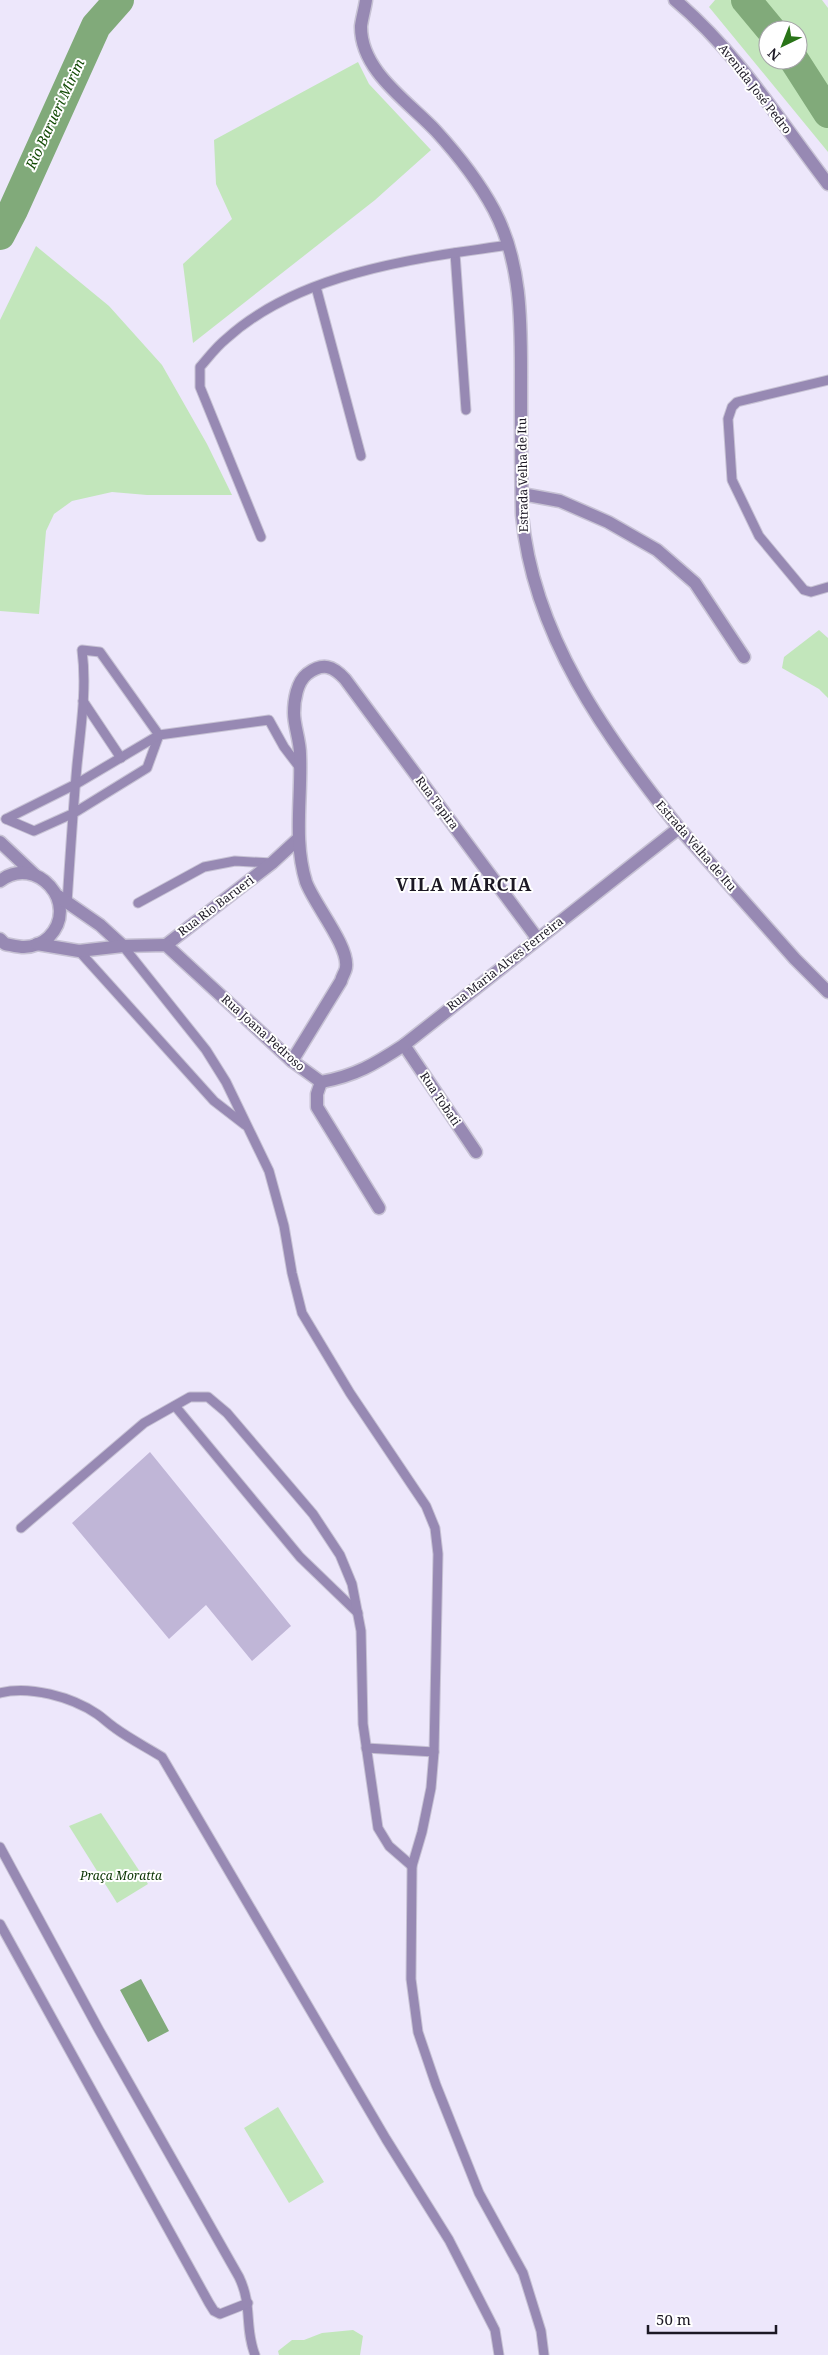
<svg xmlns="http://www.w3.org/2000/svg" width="828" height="2355" font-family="'Noto Serif',serif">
<rect width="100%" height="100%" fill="#ede7fb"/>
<!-- green -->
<g fill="#c2e6bb" fill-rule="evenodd">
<path d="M715,0H822L828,8V152L709,7ZM768,30H798V60H768Z"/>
<polygon points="358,62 369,84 431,150 375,200 193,343 183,264 232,219 216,184 214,140"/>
<polygon points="36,246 109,306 162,365 207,444 232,495 147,495 112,492 72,501 54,514 46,531 39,614 0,611 0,320"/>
<polygon points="819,630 828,638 828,698 819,689 782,668 784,657"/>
<polygon points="101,1813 148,1884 117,1903 69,1826"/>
<polygon points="278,2107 324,2182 289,2203 244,2128"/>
<polygon points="353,2330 363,2336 360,2355 279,2355 278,2351 292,2340 304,2340 322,2333"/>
</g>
<!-- water -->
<polygon fill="#81aa7a" points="141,1979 169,2031 148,2042 120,1990"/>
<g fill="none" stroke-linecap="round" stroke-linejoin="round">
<!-- river -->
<g stroke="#81aa7a" stroke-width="30">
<polyline points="746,0 771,30"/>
<polyline points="794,60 828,113"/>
<polyline points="0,235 13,210 96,26 119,0"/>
</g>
</g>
<!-- building -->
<polygon fill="#c0b6d7" points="150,1452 291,1626 252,1661 206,1605 169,1639 72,1523"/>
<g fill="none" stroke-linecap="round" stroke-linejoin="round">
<defs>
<g id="service">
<polyline points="455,253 466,410"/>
<polyline points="316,287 361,456"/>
<polyline points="828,380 737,402 732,407 728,419 732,480 759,536 804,590 811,592 828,587"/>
<path d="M261,537L200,387V367C208,358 216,347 226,339C298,273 416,258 509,245"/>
<polyline points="83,701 121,758"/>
<path d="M6,819L34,831L74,813L147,768L159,735L100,652L82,650C87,688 81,726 77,765C73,810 70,857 67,903"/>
<polyline points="6,819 78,783 159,735 269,720 284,747 300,768"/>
<polyline points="138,903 204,867 235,861 272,863"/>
<polyline points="123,946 206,1050 226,1082 269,1171 284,1226 292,1273 302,1313 350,1393 426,1506 435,1528 438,1554 434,1752 431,1788 422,1832 412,1866 411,1979 418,2032 436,2085 479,2193 523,2273 541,2331 544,2355"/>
<polyline points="79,951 214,1101 245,1125"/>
<polyline points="175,1406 300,1557 358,1613"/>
<polyline points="21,1528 144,1423 190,1397 208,1397 227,1413 313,1514 340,1555 352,1584 361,1631 363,1724 378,1828 389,1846 412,1866"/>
<path d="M0,1693C29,1685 72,1697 97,1714C103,1718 109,1724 115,1728C130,1739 146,1747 162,1757L386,2139L449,2240L495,2330L499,2355"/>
<polyline points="366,1748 434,1752"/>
<path d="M0,1847L99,2030L239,2277C253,2306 244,2327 255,2355"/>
<polyline points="0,1924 209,2303 214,2311 220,2314 248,2303"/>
</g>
<g id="minor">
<path d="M366,0C365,8 362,18 361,26C360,71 409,102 436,131C457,154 479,182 494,210C523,265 521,327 521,387C521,430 521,473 522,515C533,635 606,737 679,828"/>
<path d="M675,0C736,51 780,121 828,184"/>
<polyline points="522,494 560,501 608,522 657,550 695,583 744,657"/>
<polyline points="166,945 272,863 298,839"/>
<polyline points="404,1045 476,1152"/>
<path d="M292,1061L341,981C342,976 346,971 346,967C349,946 314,904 306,882C293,840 302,797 300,754C300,740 294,726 294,713C294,700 297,682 307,674C323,662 333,666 345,679L537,938"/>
<polyline points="321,1082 317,1094 317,1107 379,1208"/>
</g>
<g id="tertiary">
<polyline points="0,842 35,875"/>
<path d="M0,881C36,853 81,904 49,937C43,943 33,947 24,947C18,947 11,945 5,944L0,939"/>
<polyline points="58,896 100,925 123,946"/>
<path d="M37,944L79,951L123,946L166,945L292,1061L321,1082C355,1076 375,1064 404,1045L679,828L795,959L828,992"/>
</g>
</defs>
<!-- service casing -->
<use href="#service" stroke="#c7c2d4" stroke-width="11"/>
<!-- minor casing -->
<use href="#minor" stroke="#c7c2d4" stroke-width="15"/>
<!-- tertiary casing -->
<use href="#tertiary" stroke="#c7c2d4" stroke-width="15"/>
<!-- service -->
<use href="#service" stroke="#9789b3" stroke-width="9"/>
<!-- minor -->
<use href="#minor" stroke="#9789b3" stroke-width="12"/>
<!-- tertiary -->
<use href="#tertiary" stroke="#9789b3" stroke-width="12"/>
</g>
<g text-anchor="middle" stroke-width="4" stroke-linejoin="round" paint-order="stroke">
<!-- street labels -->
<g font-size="12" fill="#1c1824" stroke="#fff">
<text transform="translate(755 89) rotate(52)" y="4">Avenida José Pedro</text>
<text transform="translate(523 475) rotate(-91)" y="4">Estrada Velha de Itu</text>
<text transform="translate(437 803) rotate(53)" y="4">Rua Tapira</text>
<text transform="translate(696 846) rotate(49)" y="4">Estrada Velha de Itu</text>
<text transform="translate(216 906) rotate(-37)" y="4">Rua Rio Barueri</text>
<text transform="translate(505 964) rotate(-38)" y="4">Rua Maria Alves Ferreira</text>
<text transform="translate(263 1033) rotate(42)" y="4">Rua Joana Pedroso</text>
<text transform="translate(440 1099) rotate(56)" y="4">Rua Tobati</text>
</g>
<!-- park labels -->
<g font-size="12" font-style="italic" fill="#0a3402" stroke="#fff">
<text x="121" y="1880">Praça Moratta</text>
</g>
<!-- water labels -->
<g font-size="14" font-style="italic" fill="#124a04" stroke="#fff">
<text transform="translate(55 114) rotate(-65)" y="5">Rio Barueri Mirim</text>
</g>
<!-- district labels -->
<g font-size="18" font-weight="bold" letter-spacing="1" fill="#1c1824" stroke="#fff">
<text x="464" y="891">VILA MÁRCIA</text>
</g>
</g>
<!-- north arrow -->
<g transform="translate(783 45) rotate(223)"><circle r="24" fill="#ffffff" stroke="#a4a3a7"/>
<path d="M0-4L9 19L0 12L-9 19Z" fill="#297418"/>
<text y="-8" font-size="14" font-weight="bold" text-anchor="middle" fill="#1c1824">N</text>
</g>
<!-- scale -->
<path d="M648 2325v8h128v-8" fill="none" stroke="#1c1824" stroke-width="2.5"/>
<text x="656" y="2325" font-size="15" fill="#1c1824" stroke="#ffffff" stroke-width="4" paint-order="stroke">50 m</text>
</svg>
